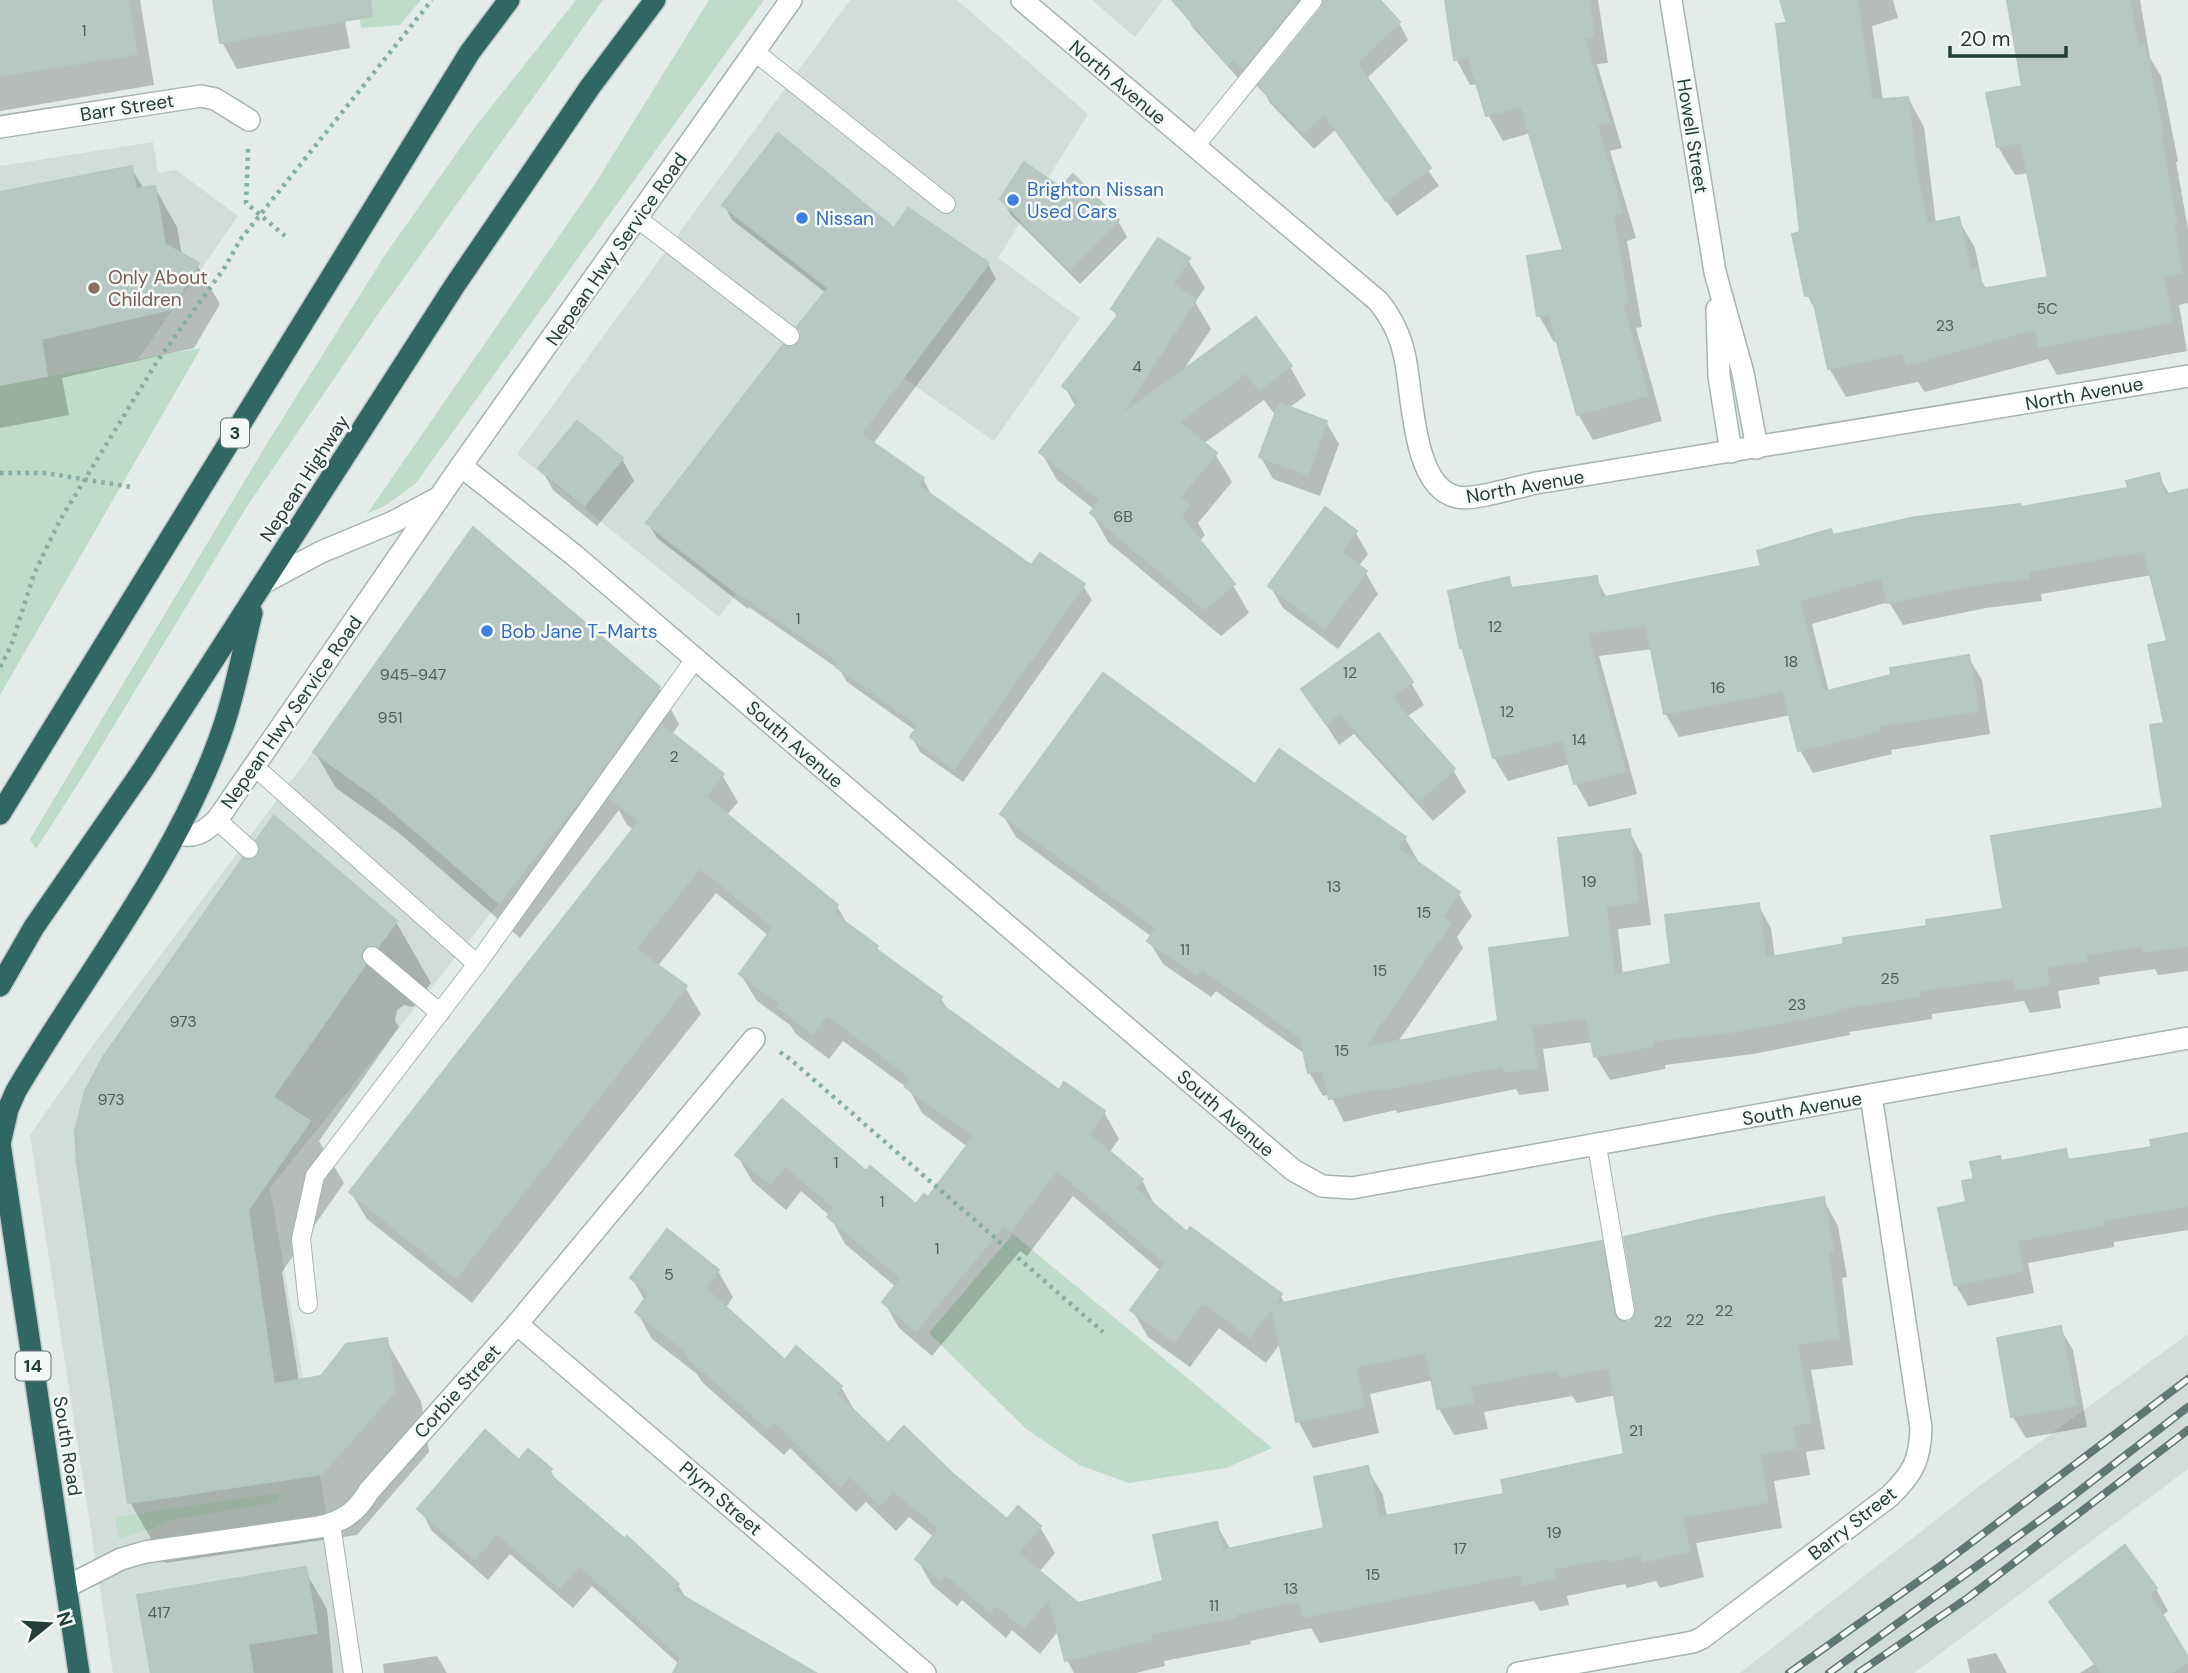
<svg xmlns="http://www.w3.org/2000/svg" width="2188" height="1673" font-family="'DM Sans',sans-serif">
<rect width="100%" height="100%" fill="#e3ece9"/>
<!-- built -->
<g fill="#d2dcd8">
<polygon points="850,0 957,0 1088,114 998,258 1080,318 994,441 902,377 719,617 517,454"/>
<polygon points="1092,0 1163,0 1135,37"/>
<polygon points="153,142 158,173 176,170 238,216 138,359 0,385 0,166"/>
<polygon points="473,527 660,687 528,867 270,1188 354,1673 113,1673 30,1135 96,1041 313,752"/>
<polygon points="2188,1334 2188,1469 1914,1673 1740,1673 1978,1487"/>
</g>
<!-- green -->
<g fill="#bedcc9">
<polygon points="356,0 421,0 400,25 361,28"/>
<polygon points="576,0 603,0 376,317 246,508 87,770 36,849 30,839 271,437 385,255 475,127"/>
<polygon points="709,0 764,0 416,483 388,504 367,514 593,187"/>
<polygon points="201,348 0,695 0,385"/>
<polygon points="1013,1234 1272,1448 1226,1468 1129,1483 1079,1465 1025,1428 929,1333"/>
<polygon points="279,1493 277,1502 166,1521 154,1528 119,1539 115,1517"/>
</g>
<!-- shadow -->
<g fill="#0003">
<polygon points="0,0 140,0 154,85 0,111"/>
<polygon points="215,0 341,0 350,48 237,69 222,42"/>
<polygon points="1196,0 1377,0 1399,23 1408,40 1366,79 1439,186 1397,216 1335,130 1314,149 1270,103 1261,86 1326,4 1314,10 1239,79 1193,28 1184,11"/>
<polygon points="1446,0 1598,0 1608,63 1597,64 1622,148 1610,151 1636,238 1627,241 1642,327 1636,328 1662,421 1593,440 1578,414 1558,341 1554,342 1539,316 1529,257 1565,251 1530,133 1503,141 1488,115 1478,84 1470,85 1456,59"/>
<polygon points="1782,0 1893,0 1898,18 1872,26 1883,101 1908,98 1924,127 1936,224 1958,219 1975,248 1982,282 1987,290 2050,278 2029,173 2015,175 1998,147 1988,95 2024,87 2008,0 2140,0 2150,58 2161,76 2178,161 2176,162 2188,229 2188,303 2179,305 2187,351 2057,375 2048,359 1925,392 1918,382 1846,397 1829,368 1818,315 1807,295 1789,24"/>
<polygon points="131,168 144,189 155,188 177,227 182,256 197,265 220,304 194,348 62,378 69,415 0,428 0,201"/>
<polygon points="1060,189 1118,221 1127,237 1080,284 1011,215 1002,199"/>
<polygon points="724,205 895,231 988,264 996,279 873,444 923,479 931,494 930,496 1032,567 1083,586 1092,600 963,782 920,752 912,737 916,731 847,682 840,670 749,607 748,609 657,538 648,523 794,349 801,343 826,293 732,220"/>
<polygon points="1188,260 1205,288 1195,302 1211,329 1182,372 1255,320 1290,367 1306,395 1289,408 1326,422 1339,444 1320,496 1273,479 1261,457 1276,416 1264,400 1203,444 1215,454 1232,482 1198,523 1205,535 1199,542 1233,585 1249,613 1221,636 1108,542 1092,513 1095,510 1057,480 1041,452 1076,407 1064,386 1118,318 1113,310"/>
<polygon points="622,459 634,481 597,526 553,490 541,468"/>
<polygon points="2158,475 2170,495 2188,491 2188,971 2158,975 2155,969 2099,977 2100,984 2058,991 2061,1008 2030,1013 2024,1001 1932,1014 1932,1019 1849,1032 1850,1035 1753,1054 1665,1065 1665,1069 1610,1080 1596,1057 1593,1042 1543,1049 1549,1091 1519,1095 1516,1089 1397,1113 1396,1110 1344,1122 1330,1094 1323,1096 1309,1072 1305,1054 1216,991 1211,997 1163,964 1149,941 1152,937 1016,837 1002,814 1255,786 1405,838 1418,861 1417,863 1458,893 1472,916 1457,937 1463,948 1397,1043 1500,1022 1572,939 1629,831 1642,855 1651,925 1618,929 1623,975 1672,966 1758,905 1771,928 1775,958 2005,910 2164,810 2169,642 2152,575 2041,594 2042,601 1986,608 1903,625 1889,602 1812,624 1829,692 1968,657 1982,680 1990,734 1891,750 1892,754 1813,773 1800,750 1791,715 1679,737 1665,713 1653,649 1599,656 1637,794 1589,807 1576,784 1570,764 1508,781 1494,758 1462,648 1450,592 1508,579 1514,589 1596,578 1607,598 1763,567 1834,537 2021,509 2130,490"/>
<polygon points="1355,532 1368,554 1358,567 1365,572 1378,594 1338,649 1283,608 1270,586"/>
<polygon points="1411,683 1424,705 1406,717 1453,770 1466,792 1433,821 1354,734 1339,745 1303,689"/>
<polygon points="659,688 679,724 672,735 722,775 738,802 726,816 837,906 849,927 877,948 880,954 941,998 948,1011 1059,1092 1104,1112 1119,1139 1109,1153 1142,1180 1156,1208 1187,1234 1280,1295 1285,1304 1601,1243 1616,1269 1625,1324 1628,1324 1823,1199 1838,1226 1847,1277 1842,1278 1853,1365 1811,1370 1825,1449 1806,1452 1810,1475 1774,1481 1782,1528 1696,1543 1704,1577 1660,1588 1656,1581 1627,1588 1625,1584 1567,1596 1569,1605 1540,1611 1534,1601 1320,1643 1311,1628 1250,1641 1251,1644 1164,1661 1165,1666 1136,1673 1074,1673 1067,1660 1059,1630 1040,1654 1012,1630 1006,1638 962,1600 957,1606 932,1585 917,1559 934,1537 909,1517 896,1531 866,1502 856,1512 790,1448 784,1455 702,1382 697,1374 652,1339 637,1312 645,1301 632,1278 718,1271 733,1297 725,1309 785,1362 841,1387 856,1413 888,1446 950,1474 1007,1521 1040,1527 1055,1553 1039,1572 1077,1605 1165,1582 1216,1524 1231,1550 1326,1530 1367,1468 1383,1495 1387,1517 1506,1495 1626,1456 1616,1395 1577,1403 1572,1396 1484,1412 1488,1429 1454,1435 1439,1409 1433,1380 1370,1394 1379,1433 1313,1448 1298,1421 1281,1342 1266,1363 1219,1328 1190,1367 1148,1337 1132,1310 1161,1271 1073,1196 1027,1256 1020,1251 932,1356 899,1328 884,1302 896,1287 845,1244 830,1216 801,1191 786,1210 752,1181 737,1155 867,1173 916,1207 928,1200 968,1147 922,1113 909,1089 843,1041 829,1059 796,1034 790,1025 757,1001 741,975 769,936 716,893 657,967 685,987 701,1014 472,1303 367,1219 351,1193 634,830 627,825 619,810 520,938 399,833 336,788 315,752"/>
<polygon points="396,922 431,983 413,1007 404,1005 397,1010 395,1021 399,1027 319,1141 344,1183 282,1272 299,1382 322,1378 386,1340 421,1401 429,1452 357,1535 165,1563 130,1502 79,1162"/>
<polygon points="2188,1135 2188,1230 2114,1242 2114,1247 2028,1263 2034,1293 1968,1306 1955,1284 1968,1204 1976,1181 2001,1163 2065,1151 2071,1162 2154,1148"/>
<polygon points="2060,1328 2073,1350 2087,1427 2026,1438 2013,1417"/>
<polygon points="519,1462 550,1470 558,1484 678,1585 687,1600 813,1673 684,1673 680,1665 592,1586 573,1608 510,1554 488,1580 432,1531 420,1509"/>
<polygon points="304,1569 327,1609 333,1673 152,1673"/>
<polygon points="2156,1589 2168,1611 2161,1616 2188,1660 2188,1673 2080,1673 2094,1664 2064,1624 2052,1603"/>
<polygon points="1996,1653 2007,1673 1970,1673 1967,1659"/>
<polygon points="437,1656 447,1673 384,1673 383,1664"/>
</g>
<!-- building -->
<g fill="#b9c7c3" stroke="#b6c6c1" stroke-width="2">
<polygon points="0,0 128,0 137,54 0,76"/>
<polygon points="213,0 370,0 372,16 220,43"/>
<polygon points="1172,0 1298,0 1243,69 1233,59 1228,64"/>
<polygon points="1324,0 1380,0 1400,22 1357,63 1431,168 1386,201 1324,114 1304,133 1258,86 1322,7"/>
<polygon points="1445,0 1589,0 1594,37 1584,38 1609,122 1597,125 1622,212 1613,215 1628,302 1622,303 1648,395 1577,415 1549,314 1537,316 1527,256 1563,250 1521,106 1486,116 1468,57 1454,60"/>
<polygon points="1780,0 1857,0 1872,100 1908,97 1917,176 1927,224 1959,217 1970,270 1976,268 1982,289 2048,277 2021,142 1997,147 1986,93 2022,86 2007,0 2130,0 2138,47 2145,46 2163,133 2160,133 2177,225 2174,226 2182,273 2164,276 2172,322 2039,347 2036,329 1906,365 1903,353 1828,369 1812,295 1805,296 1792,234 1800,232 1776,24 1787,23"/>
<polygon points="778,133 894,228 908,208 989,263 861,434 924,478 919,486 1031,565 1040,553 1085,584 954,769 910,737 918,725 836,667 839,662 740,594 739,595 646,523 783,345 794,347 799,342 801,332 797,327 828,288 722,205"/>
<polygon points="1024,162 1060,187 1073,174 1119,220 1070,269 1000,199"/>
<polygon points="132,166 136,189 155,186 165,244 199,263 171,309 41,339 47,376 0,385 0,192"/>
<polygon points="1158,238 1190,258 1173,284 1196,300 1120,416 1256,317 1292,366 1259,390 1246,373 1179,422 1217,453 1180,497 1190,505 1181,516 1235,584 1204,609 1090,513 1100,500 1039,452 1080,400 1062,386 1119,314 1111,309"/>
<polygon points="1279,403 1327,421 1308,475 1259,457"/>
<polygon points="577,421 623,458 584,506 538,468"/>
<polygon points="2159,473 2165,495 2188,489 2188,946 2143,952 2142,946 2086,954 2087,961 2046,967 2049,985 2015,990 2013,978 1919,991 1920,996 1837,1009 1838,1012 1739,1031 1652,1041 1653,1046 1594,1057 1587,1018 1531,1025 1537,1068 1504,1072 1503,1066 1382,1090 1382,1087 1329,1099 1323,1070 1308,1073 1300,1037 1202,969 1197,975 1147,941 1156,928 1000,814 1103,673 1255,784 1279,749 1406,837 1398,848 1460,892 1442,917 1451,923 1364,1048 1498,1021 1489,948 1570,937 1558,838 1630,829 1638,902 1606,906 1614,975 1671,964 1665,915 1759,903 1765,958 1844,944 1843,938 1927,926 1926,920 2003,909 1991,836 2163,808 2150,725 2164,723 2148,645 2167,641 2144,551 2029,571 2029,578 1972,585 1887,603 1882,577 1799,601 1823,692 1891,675 1890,668 1969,655 1978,711 1879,726 1880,731 1798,751 1783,691 1664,714 1646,625 1587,633 1625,771 1574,784 1562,740 1493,758 1462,647 1460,648 1448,591 1509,577 1511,588 1597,576 1600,598 1761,566 1757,551 1831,529 1833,535 1916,517 2020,504 2021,507 2128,488 2126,481"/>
<polygon points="1325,507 1357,531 1341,552 1367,571 1325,628 1268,586"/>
<polygon points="473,527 660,687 592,784 499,903 376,797 313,752"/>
<polygon points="1379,633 1413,682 1391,697 1455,769 1419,801 1340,713 1326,724 1301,689"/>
<polygon points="662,725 724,774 706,797 838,905 833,913 878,946 876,949 942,997 938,1002 1059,1090 1064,1082 1105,1111 1089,1134 1143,1179 1135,1188 1187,1232 1190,1227 1282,1294 1274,1305 1395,1279 1602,1241 1614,1313 1620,1321 1628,1322 1635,1316 1636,1309 1624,1237 1717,1216 1824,1197 1833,1250 1828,1251 1839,1338 1797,1344 1811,1422 1792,1426 1796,1448 1760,1454 1768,1502 1682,1517 1690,1551 1643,1562 1641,1554 1610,1562 1609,1558 1553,1569 1555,1578 1523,1585 1521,1574 1303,1617 1299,1601 1236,1614 1237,1617 1150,1634 1151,1639 1065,1661 1049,1598 1024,1628 996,1605 990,1612 946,1575 941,1580 915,1559 939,1528 893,1491 880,1505 850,1476 840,1487 774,1422 768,1429 685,1355 687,1352 635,1312 649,1293 630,1278 667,1229 719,1270 705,1288 785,1360 796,1346 842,1386 836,1393 888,1443 904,1426 952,1473 1007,1519 1018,1506 1041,1526 1018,1553 1078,1603 1163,1581 1153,1535 1217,1522 1223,1550 1324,1528 1314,1477 1368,1466 1379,1517 1504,1494 1501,1480 1624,1454 1609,1367 1560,1377 1558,1369 1470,1386 1473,1402 1437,1409 1426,1352 1356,1367 1364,1407 1296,1422 1272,1308 1250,1337 1203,1303 1174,1342 1130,1310 1165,1263 1057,1170 1011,1231 1004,1225 916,1331 882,1302 901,1278 827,1217 835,1208 785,1166 770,1184 735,1155 782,1099 866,1171 870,1166 916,1204 924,1194 928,1197 974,1136 905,1087 911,1078 827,1015 813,1034 778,1007 781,1004 739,974 773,927 700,868 636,949 687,986 456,1278 349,1192 639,821 610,798"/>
<polygon points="274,816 397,921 378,947 369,945 363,949 361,959 365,965 273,1097 310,1121 248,1210 274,1384 321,1376 346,1344 387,1338 395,1391 322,1474 128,1503 77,1163 75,1131 85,1091 103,1057 243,858 252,860 258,856 260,846 256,840"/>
<polygon points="2188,1133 2188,1206 2102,1220 2103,1225 2017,1241 2023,1271 1954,1285 1938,1208 1966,1202 1962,1181 1974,1179 1970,1162 2000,1156 2001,1161 2066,1149 2068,1160 2152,1147 2150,1140"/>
<polygon points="2061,1326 2076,1405 2011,1417 1997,1338"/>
<polygon points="485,1430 519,1460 528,1449 552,1469 548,1473 625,1539 627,1536 679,1584 673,1590 816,1673 673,1673 681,1658 579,1565 560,1588 497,1533 475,1559 417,1509"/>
<polygon points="2125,1545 2157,1588 2150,1594 2188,1657 2188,1662 2171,1673 2102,1673 2049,1602"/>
<polygon points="306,1567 317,1633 248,1644 253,1673 151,1673 137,1595"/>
</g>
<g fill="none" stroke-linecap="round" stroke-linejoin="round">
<defs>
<g id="lane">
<polyline points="755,52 946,204"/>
<polyline points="1195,146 1313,0"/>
<polyline points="638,219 790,336"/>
<polyline points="255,767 477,964"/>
<polyline points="217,820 249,849"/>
<polyline points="372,956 440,1013"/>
<polyline points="1597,1146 1625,1311"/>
<polyline points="308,1304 301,1239 315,1176 477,964 695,659"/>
<polyline points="331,1524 353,1673"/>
</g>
<g id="street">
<path d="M1022,0L1378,301C1392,318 1401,337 1405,358C1413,394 1412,488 1457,497C1474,501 1516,487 1536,483L2188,376"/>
<polyline points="1671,0 1715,272 1743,373 1757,448"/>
<polyline points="0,127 201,96 215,99 249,120"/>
<polyline points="1717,309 1719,376 1731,452"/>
<polyline points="461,466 574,555 1293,1170 1322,1186 1352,1188 2188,1038"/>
<polyline points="265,582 321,552 393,522 436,499"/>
<path d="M176,834C195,838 203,833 217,820L461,466L791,0"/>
<polyline points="517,1324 925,1673"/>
<path d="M66,1587L121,1559L145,1552L319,1527C343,1521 356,1513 369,1491L517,1324L754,1039"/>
<path d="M1518,1673L1693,1642L1702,1638L1890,1496C1913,1473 1920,1461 1921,1428L1871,1095"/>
</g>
<g id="highway">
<polyline points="0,814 470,52 509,0"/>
<polyline points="0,986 34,927 142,771 455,285 590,87 655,0"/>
<polyline points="0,1143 79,1673"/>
<path d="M0,1144L8,1109L16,1091C83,977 169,871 216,747C233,704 241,658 252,613"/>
</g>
</defs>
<!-- lane casing -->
<use href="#lane" stroke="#a6b4b1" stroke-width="20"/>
<!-- street casing -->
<use href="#street" stroke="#a6b4b1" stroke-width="24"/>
<!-- highway casing -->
<use href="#highway" stroke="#c2c9c8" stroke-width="24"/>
<!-- path -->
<g stroke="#86aea6" stroke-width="4.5" stroke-dasharray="3.5 5" stroke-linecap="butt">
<polyline points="248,149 246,203 285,236"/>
<polyline points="0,473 45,473 131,487"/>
<polyline points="0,667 11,646 34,574 60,520 158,360 225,267 240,240 432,0"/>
<polyline points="780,1052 790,1059 1103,1332"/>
</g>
<!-- lane -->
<use href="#lane" stroke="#fff" stroke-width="18"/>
<!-- street -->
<use href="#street" stroke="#fff" stroke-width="21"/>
<!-- highway -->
<use href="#highway" stroke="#316762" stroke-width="21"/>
<defs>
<g id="rail">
<polyline points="1789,1673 1943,1564 2188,1379"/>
<polyline points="1829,1673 2061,1505 2188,1407"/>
<polyline points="1858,1673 1969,1597 2188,1430"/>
</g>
</defs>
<!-- rail casing -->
<use href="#rail" stroke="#5f7874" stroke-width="8"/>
<!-- rail -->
<use href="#rail" stroke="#f4f9f7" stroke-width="5" stroke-dasharray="16" stroke-linecap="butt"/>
</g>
<!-- markers -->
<g fill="#3f7fe0" stroke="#f4f9f7" stroke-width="2.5">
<circle cx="1013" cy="200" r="7"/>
<circle cx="802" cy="218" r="7"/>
<circle cx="487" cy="631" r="7"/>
</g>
<circle fill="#8d6e63" stroke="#f4f9f7" stroke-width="2.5" cx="94" cy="288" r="7"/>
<g text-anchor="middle" stroke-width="5" stroke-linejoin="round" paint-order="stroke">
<!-- number labels -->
<g font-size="16" fill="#49605c">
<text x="84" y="36">1</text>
<text x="2047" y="314">5C</text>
<text x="1945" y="331">23</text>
<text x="1137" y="372">4</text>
<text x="1123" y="522">6B</text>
<text x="798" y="624">1</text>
<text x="1495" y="632">12</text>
<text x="1791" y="667">18</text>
<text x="1350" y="678">12</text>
<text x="413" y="680">945-947</text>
<text x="1718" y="693">16</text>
<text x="1507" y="717">12</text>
<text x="390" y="723">951</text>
<text x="1579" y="745">14</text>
<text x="674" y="762">2</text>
<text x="1589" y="887">19</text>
<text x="1334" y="892">13</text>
<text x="1424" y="918">15</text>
<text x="1185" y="955">11</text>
<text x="1380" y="976">15</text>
<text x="1890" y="984">25</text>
<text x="1797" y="1010">23</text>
<text x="183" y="1027">973</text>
<text x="1342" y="1056">15</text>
<text x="111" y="1105">973</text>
<text x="836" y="1168">1</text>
<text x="882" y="1207">1</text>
<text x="937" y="1254">1</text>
<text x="669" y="1280">5</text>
<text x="1724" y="1316">22</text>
<text x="1695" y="1325">22</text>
<text x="1663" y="1327">22</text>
<text x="1636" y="1436">21</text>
<text x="1554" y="1538">19</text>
<text x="1460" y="1554">17</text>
<text x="1373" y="1580">15</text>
<text x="1291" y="1594">13</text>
<text x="1214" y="1611">11</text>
<text x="159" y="1618">417</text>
</g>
<!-- shield labels -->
<g fill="#f4f9f7" stroke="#627572" stroke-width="2">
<rect x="221" y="418.5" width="28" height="29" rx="5"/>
<rect x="15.5" y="1351.5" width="35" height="29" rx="5"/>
</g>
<g font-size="18" font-weight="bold" fill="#243d39">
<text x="235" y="439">3</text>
<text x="33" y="1372">14</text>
</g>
<!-- street labels -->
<g font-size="19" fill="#243d39" stroke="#f4f9f7">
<text transform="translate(1118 82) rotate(40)" y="7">North Avenue</text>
<text transform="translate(127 107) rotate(-9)" y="7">Barr Street</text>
<text transform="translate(1693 136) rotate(81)" y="7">Howell Street</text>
<text transform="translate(616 249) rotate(-55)" y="7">Nepean Hwy Service Road</text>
<text transform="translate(2084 393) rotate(-10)" y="7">North Avenue</text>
<text transform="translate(304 478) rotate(-57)" y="7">Nepean Highway</text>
<text transform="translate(1525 486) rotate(-10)" y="7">North Avenue</text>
<text transform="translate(291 712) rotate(-55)" y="7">Nepean Hwy Service Road</text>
<text transform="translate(795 744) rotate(41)" y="7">South Avenue</text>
<text transform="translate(1802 1108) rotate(-10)" y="7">South Avenue</text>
<text transform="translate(1226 1113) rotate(41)" y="7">South Avenue</text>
<text transform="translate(457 1391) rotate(-48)" y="7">Corbie Street</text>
<text transform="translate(68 1446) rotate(81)" y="7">South Road</text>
<text transform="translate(721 1498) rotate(41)" y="7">Plym Street</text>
<text transform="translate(1852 1523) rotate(-38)" y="7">Barry Street</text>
</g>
<!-- shop labels -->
<g font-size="19" fill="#366cbe" stroke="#f4f9f7" text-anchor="start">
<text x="1027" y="196">Brighton Nissan<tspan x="1027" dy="22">Used Cars</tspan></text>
<text x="816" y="225">Nissan</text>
<text x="501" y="638">Bob Jane T-Marts</text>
</g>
<!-- education labels -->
<g font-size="19" fill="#785e54" stroke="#f4f9f7" text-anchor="start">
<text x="108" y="284">Only About<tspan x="108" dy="22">Children</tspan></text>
</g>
</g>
<!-- north arrow -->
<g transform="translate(49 1624) rotate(72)" stroke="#f4f9f7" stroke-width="5" paint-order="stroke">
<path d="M0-5L12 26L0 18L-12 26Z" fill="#243d39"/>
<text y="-10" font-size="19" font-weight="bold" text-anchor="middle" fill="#243d39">N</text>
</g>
<!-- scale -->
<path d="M1950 46v10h116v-10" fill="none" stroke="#243d39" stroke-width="3.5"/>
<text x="1960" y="46" font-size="21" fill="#243d39" stroke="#f4f9f7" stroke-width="5" paint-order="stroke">20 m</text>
</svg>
